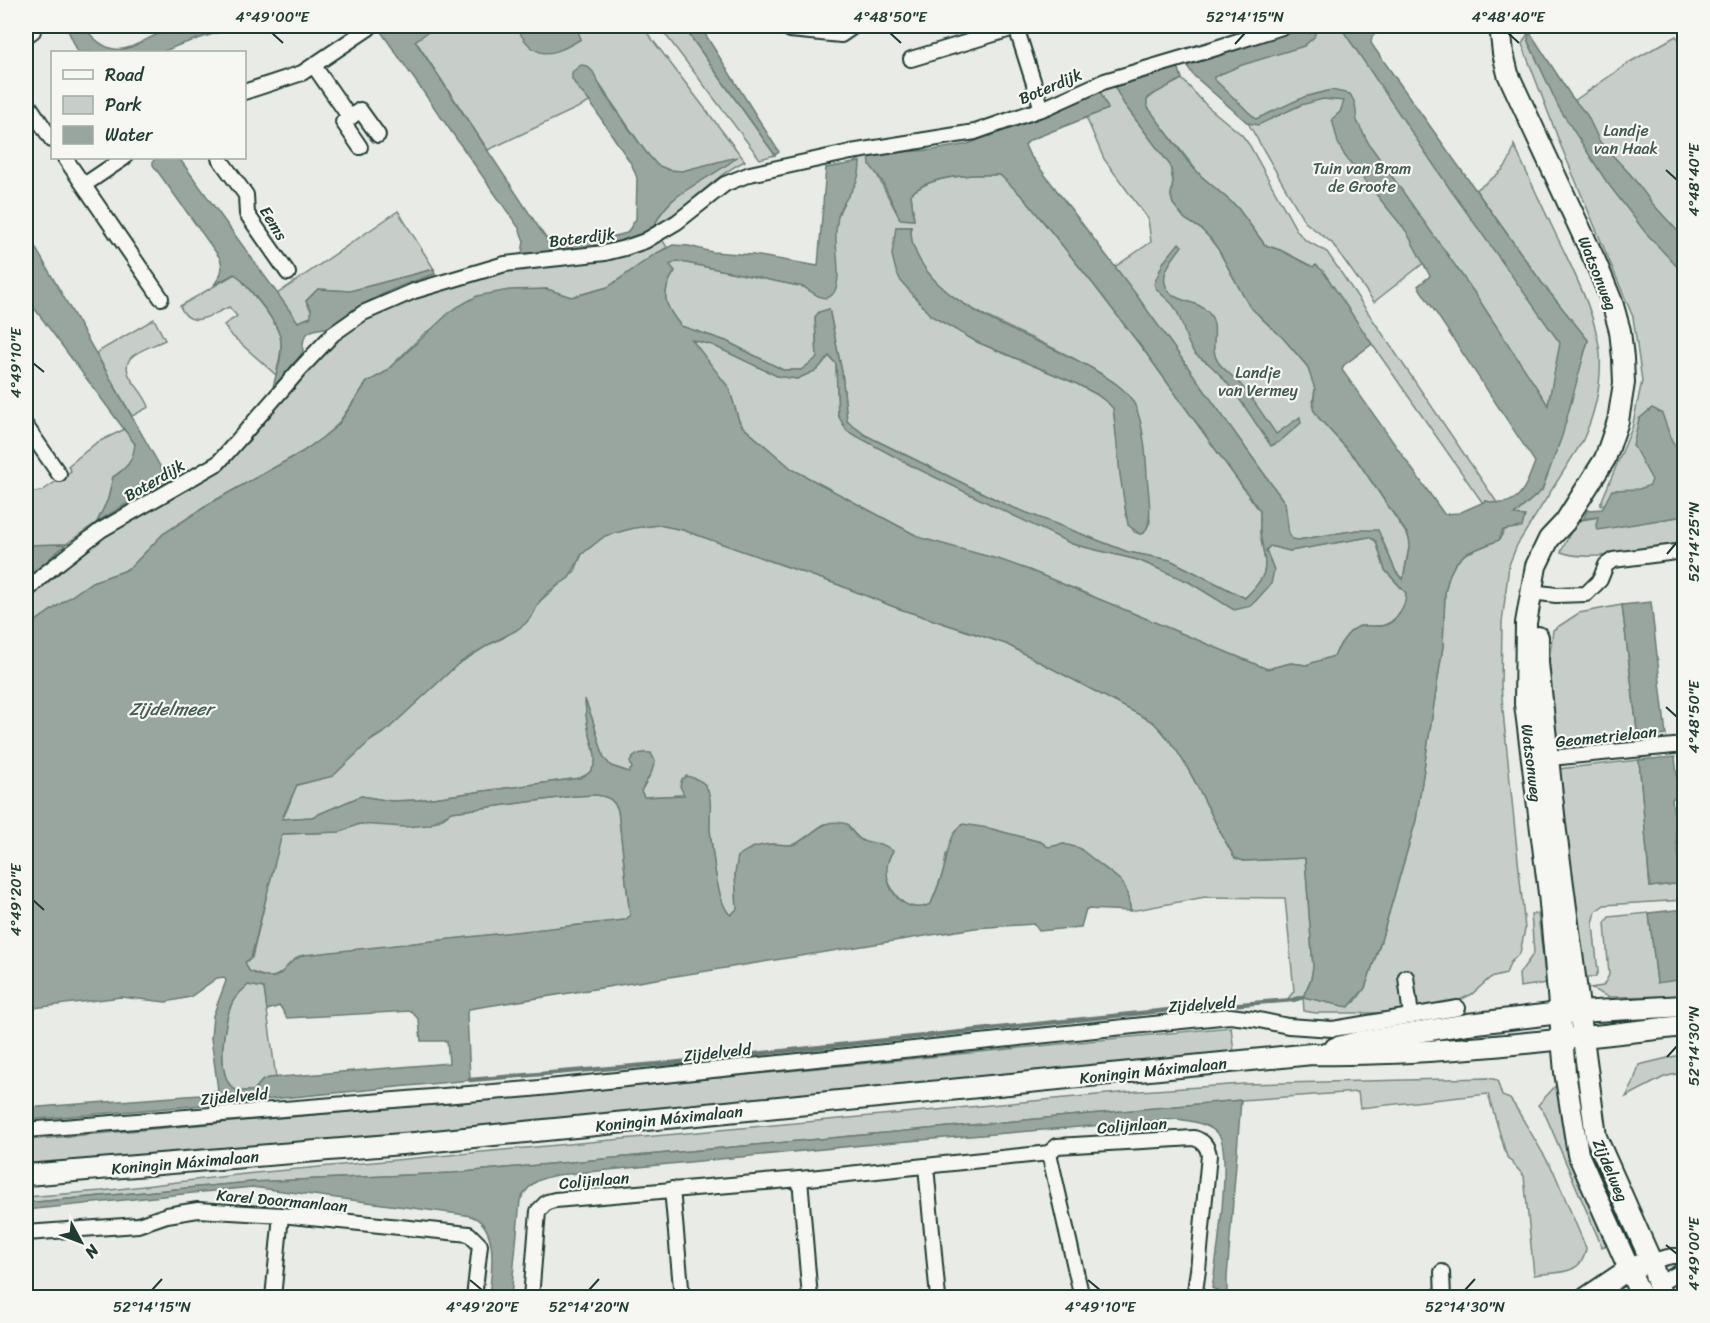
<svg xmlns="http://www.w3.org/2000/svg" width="1710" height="1323" font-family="Sriracha,sans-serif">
<rect width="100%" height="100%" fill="#e9ebe7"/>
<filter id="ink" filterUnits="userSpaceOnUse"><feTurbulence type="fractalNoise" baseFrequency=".0167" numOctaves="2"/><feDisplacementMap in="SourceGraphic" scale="12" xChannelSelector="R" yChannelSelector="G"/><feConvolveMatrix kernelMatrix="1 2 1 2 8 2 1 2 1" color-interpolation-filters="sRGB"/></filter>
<g filter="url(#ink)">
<!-- green -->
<g fill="#c7cec9" stroke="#73867e" stroke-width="1.5" fill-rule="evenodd">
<path d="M428,26H642L745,161C713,176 683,212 652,232C660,206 683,188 707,175C718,170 727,166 735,158L682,171L669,170L657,165L645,151L600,85L584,94L590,102L488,150L415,40Z"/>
<polygon points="659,26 683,26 775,155 760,159"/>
<polygon points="1313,26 1340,26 1561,343 1548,406 1443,248 1374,302 1332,243 1305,222 1248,123 1188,67"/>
<polygon points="1529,31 1528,41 1561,110 1630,62 1676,36 1684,45 1684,488 1600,505 1632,428 1642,381 1633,317 1561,146 1522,44"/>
<polygon points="1182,79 1207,106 1242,135 1250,146 1297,231 1305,240 1327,252 1498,504 1486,501 1482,502 1372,344 1313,267 1280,250 1265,245 1237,207 1200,175 1153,115 1146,106 1147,100 1157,92"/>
<polygon points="1114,86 1124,104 1170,165 1173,181 1171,196 1173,204 1185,219 1201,229 1209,237 1218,249 1243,295 1261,318 1283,338 1307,366 1313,378 1315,389 1313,401 1318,417 1357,460 1408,536 1410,542 1403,580 1396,572 1381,537 1357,530 1298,540 1292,539 1287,529 1285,503 1115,267 1151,242 1148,219 1104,159 1086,117 1108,109 1100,91"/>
<path d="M1514,145C1530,180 1546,215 1563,249C1578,281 1596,317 1600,353C1602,384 1595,414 1582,442L1517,545L1509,565L1502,623L1501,685L1504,722L1525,929L1520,953L1510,963L1506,974L1490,978L1472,994L1458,1001L1384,1013H1316L1304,1011L1303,997L1287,1000L1294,991L1285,898L1205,897L1131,911C1129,903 1128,894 1124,887C1115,870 1081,854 1064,844L1048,847L1041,842L988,828L946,854L944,870L931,904C928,905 925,907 922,908C901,913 880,877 887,859C888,856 891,854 892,851C870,843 861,846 847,824H824L796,844L791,845L770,844L735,873L737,909L731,915C717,908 712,847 710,830C709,814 713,798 704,784L685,795L644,797L641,791L652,771L632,768L629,772L611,766L604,759L592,718L585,702L587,722L596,758L594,768L589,774L580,778L418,800L391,801L361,796L312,817L282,819C289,809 291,796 297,785L308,782L386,731L458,664L488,645L503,638L532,616L540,601L575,571L582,554L605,535L634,528L659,525L683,530L839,585L897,608L1006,644L1153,722C1190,757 1208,815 1235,858L1244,861L1305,858L1313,967L1311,979L1303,997L1343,1006L1355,1002L1365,988L1380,944L1416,820L1443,646L1445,592L1449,576L1455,564L1465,554L1499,540L1513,516L1542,490L1548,473L1588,341L1542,283L1476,190C1495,176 1510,170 1514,145Z"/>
<path d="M869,154C876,177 889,197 900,219L914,220L911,194C931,175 973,174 1000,175L1025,199L1094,285L1146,353L1260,511C1260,520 1259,530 1261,539C1267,571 1269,574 1245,598L1170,560L1128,552L1009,506L865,435L847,421L842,372L829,309L815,317L817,358L801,370H783L726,341L681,326C664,306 660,293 675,271L669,265L677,261L804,287L821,297L837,282C838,261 832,235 838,215C842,199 853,179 860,163L855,162ZM896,227H911C911,233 911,240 913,246C930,297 994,320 1038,341C1060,351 1082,362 1103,375L1149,509L1150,522L1144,533L1140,534L1134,532L1126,515L1114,415L1113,408L1108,403L1096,394L1075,383L977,342L930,315Z"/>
<polygon points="398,211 434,269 350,291 318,289 306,301 313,314 311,317 298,322 294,319 277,294"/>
<polygon points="661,238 667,247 608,287 571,297 547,289 534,290 426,332 384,373 367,382 337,425 322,438 302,452 214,501 163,534 132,566 124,571 92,582 26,628 26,601 97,541 219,469 249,441 295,384 345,330 406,298 481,274"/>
<path d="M235,274L240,278C252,294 280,323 281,342C282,353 278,364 276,375L229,333L224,325L237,316L229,307C211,315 190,331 180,306Z"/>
<path d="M154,319L165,340C144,350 113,356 134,383C140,391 146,398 149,407L132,416L96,353Z"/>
<path d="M691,340L712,344L777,376L797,379L817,370L829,356L836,364L838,415L847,431L1072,544L1138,560L1189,582L1234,609L1274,570L1266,550L1270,546L1290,551L1369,537L1376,541L1385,570L1406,593C1406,602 1404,605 1400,612C1389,629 1378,626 1359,626L1341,643L1334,656L1306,665L1291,663L1267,669L1029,570L921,538L792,469L743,427L739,421L729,388Z"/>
<polygon points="125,429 135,444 134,457 126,468 113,477 108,499 97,522 66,544 26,545 26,493 42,491 71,471 68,466 96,443"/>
<path d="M1684,516V546C1655,549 1587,563 1561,552L1576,521L1599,517L1616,526Z"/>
<polygon points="1622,605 1638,738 1558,747 1549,662 1553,630 1579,613"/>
<polygon points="1639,760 1650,887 1682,883 1684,900 1604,905 1596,911 1593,924 1598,972 1595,977 1587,977 1584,975 1568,888 1558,769"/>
<path d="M596,795C609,797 613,799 618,810L630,916L625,920L299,956C279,976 276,983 249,971L245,962L252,958L281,834L340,832L359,824L439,821L451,812L574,796Z"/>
<polygon points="1649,913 1657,982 1684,979 1684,996 1608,997 1590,988 1603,986 1609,975 1605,923 1609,917"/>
<polygon points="1531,914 1538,914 1546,983 1520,987 1519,974 1534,953"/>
<path d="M248,985L264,988L276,1078L263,1080L253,1091C247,1091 239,1092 234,1089C215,1075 224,1022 232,1003C235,996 243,990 248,985Z"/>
<polygon points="1231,1027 1234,1052 413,1135 26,1165 26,1140 565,1093"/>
<polygon points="1684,1054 1684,1072 1664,1077 1626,1097 1633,1084 1639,1065"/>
<path d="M1488,1078L1497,1080L1502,1096L1510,1099L1515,1106L1554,1172L1586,1248C1583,1276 1556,1272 1534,1275L1524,1176L1507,1157L1488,1094L1360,1108L1358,1092L1241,1100L453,1173L252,1182L26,1203V1197L102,1191L245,1174L1140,1091L1244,1084Z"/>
<polygon points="1562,1079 1562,1124 1571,1162 1607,1245 1602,1247 1545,1114 1538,1105"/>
</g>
<!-- water -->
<g fill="#99a6a0" stroke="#687c75" stroke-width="1.5" fill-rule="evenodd">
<path d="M66,26H83C121,75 139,33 182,26C199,22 220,25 238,26L179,45L162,52H78Z"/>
<path d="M377,26H437L415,41L545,237L551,243L607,238L627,233L636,219L637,178L632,165L590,102L577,87L572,79V72L581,65L587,66L593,72L605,95L645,151L657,165L669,170L682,171L737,157C707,184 666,189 652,232C612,249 564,251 522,254L524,241L519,228Z"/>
<path d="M516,26H576L581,39C551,57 534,62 516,26Z"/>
<polygon points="683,26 700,26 779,152 775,155"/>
<path d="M1300,26L1306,29L1314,26L1316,31L1314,37L1304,46L1242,65L1214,77V79L1256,119L1304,97L1331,90L1350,94L1355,103L1357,121L1369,144L1476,295L1548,405L1560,343L1450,189L1340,26H1383L1372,37L1371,43L1375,49L1542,283L1588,340L1562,436L1542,490L1514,515L1525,516L1522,527L1503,530L1499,540L1465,554L1455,564L1449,576L1445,592L1443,646L1416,820L1380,944L1365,988L1349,1007L1343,1006L1303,997L1311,979L1313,967L1305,858L1244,861L1235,858C1208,815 1190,757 1153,722L1006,644L897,608L839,585L683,530L659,525L634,528L605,536L582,554L569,578L548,592L540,601L532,616L525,624L515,631L488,645L458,664L386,731L372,739L333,776L297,785L282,819L312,817L361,796L391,801L418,800L580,778C605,768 593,749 588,728C586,719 586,709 585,699L592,718L604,758L611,766L629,772L632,768L630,762C634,753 642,752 651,753L655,761L652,771L641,791L644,797L684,795L680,786L682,779L687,776C693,778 700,779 704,784C714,795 709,816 710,830C712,847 717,907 731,915L737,909L735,873L738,856C749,848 759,844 773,844C781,844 790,847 797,843C817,833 821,817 847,824C866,855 873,834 893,851C875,877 900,919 931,904C935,893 940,883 943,872C948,857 948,834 963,824L988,828L1041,842L1048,847L1064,844L1079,848L1121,881L1126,889L1131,911L1086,909L1081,927L1039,931L1034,924L975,928L469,1009L467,1013L470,1080L251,1101L26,1120V1108L200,1095L218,1090L211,1038L213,1016L226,981L224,977L217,978L190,997L166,1002L121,997L26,1009V628L92,582L124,571L132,566L163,534L214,501L302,452L322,438L338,425L367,382L384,373L404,355L452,310L477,296L509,290L547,289L571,297L583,294L608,287L655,254L673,245L689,246L712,252L753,255L818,266L826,168L860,162C860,188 847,192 839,213C837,218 837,225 836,231C834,247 844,284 832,295C824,303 812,292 804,287L677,261L670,265L675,271C660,293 664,306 681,326L726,341L783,370H801L817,358L815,317L819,312L829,309L842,372L847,421L865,435L1009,506L1128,552L1170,560L1245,598C1269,574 1267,570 1261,539C1259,530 1260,520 1260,511L1146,353L1094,285L1025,199L1000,175C973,174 930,175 911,194L914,220L900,219L882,181L870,165L869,154L933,150L968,144L1100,91L1108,109L1030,140L1025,145L1029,154L1135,293L1285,503L1289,535L1292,539L1298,540L1357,530H1378L1396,572L1403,580L1410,543L1408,535L1357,460L1318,417L1313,409L1315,389L1307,366L1283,338L1249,306L1218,249L1209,237L1201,229L1185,219L1173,204L1171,196L1173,181L1170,165L1124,104L1114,86L1176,66L1179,69L1182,79L1150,96L1147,100V106L1189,163L1200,175L1237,207L1265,245L1280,250L1313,267L1316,265L1323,271L1372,344L1344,365L1342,370L1444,514L1459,513L1486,501C1519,510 1525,488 1535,462L1418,286L1430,276L1406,231L1345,156L1338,143L1332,119L1340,112L1344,101L1323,99L1301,105L1258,125L1248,123L1193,75L1188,67L1190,62ZM692,340L712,345L777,376L797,379L817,370L829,356L836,364L838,415L847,431L912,466L1072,544L1138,560L1189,582L1234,610L1251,606L1271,584L1274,570L1266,550L1270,546L1290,551L1369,537L1376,541L1385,570L1406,593C1406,606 1397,623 1382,626C1375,627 1366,624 1358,627C1346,632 1340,645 1334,656L1306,665L1291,663L1267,669L1029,570L1001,560L921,538L792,469L743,427L739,421L729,388ZM596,795C609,797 613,799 618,810L630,916L625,920L304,955C277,964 288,989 249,971L245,962L251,958L282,834L340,832L359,824L405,827L429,825L451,812L574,796ZM248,985L264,988L267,1010L280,1006L287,1018L411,1011L419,1020L421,1041H447L449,1063L269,1078L263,1080L253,1091C247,1091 239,1092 234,1089C215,1075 224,1021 232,1003C235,996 243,990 248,985Z"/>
<polygon points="1529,31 1571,96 1587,115 1600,142 1631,175 1652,203 1684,238 1684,274 1645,232 1606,181 1559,108 1528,41"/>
<path d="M157,158H179L298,322L311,317V309L306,301L318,289L350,291L434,269L435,274C406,283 377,295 351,312C344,316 339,322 332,326C324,330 313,327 306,335C302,340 303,346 303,352L272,392C275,376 283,357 281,341C279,322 252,293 240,278L234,274L214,285C221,275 224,270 220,258L153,165V161Z"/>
<path d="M896,227H911C911,233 911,240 913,245C934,311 1039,337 1093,369C1107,378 1123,386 1132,400C1143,417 1146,455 1147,476C1148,492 1154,522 1144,533L1140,534L1128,525L1120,475L1114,415L1113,408L1108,403L1096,394L1075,383L977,342L930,315L901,281L896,271L892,255Z"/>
<path d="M26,231L169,482L138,497L97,522L108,499L113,477C127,468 133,461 135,444L26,297Z"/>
<path d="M1179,243L1182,246C1175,256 1162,270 1165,283C1170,304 1196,298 1209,313C1221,328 1208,347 1218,362C1224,370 1234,377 1241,385C1254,400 1265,418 1276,434L1300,417L1301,423L1279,442L1271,446C1252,418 1234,387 1210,365C1206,361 1199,358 1195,354C1184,341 1184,322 1175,308C1169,298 1158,295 1154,284L1163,263Z"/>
<polygon points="1652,408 1662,413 1671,439 1684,461 1684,516 1598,530 1596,525 1598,517 1583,519 1588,510 1602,509 1612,490 1639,489 1650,485 1652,480 1633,445 1639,419"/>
<polygon points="66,544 26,579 26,545"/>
<polygon points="1651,602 1666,735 1638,738 1622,605"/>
<polygon points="1675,757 1679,795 1672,799 1682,883 1650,887 1639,760"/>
<polygon points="1684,909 1684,979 1657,983 1649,913"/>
<path d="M1241,1100L1227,1277V1293H1221L1212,1288C1216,1264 1233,1148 1218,1134C1208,1123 1190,1121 1176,1119L884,1143L557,1175C537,1179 531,1182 520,1200L511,1297H489C491,1275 500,1228 473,1217C469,1215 463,1215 459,1214L252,1187L26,1210V1203L252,1182L453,1173Z"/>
</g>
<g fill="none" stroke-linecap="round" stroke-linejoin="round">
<!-- stream -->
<polyline stroke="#687c75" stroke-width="4.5" points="470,1080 671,1063 1179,1009 1293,1000 1303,997"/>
<defs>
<g id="street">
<polyline points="786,26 790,30 841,35 854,26"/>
<polyline points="1016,27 1042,109"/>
<polyline points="26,36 33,31 29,26"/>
<polyline points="911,59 1021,26"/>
<polyline points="314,66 350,118 343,122 360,147"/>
<polyline points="244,92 302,73 369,28"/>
<polyline points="26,101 52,140"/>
<polyline points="350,118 360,110 378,135"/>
<polyline points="65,158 161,298"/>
<polyline points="219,158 246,195 247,214 288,273"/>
<polyline points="84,185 124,158"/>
<polyline points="26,426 59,474"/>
<polyline points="26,592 43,575 101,530 218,463 301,368 333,334 363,313 414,291 505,264 605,253 625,248 645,241 677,222 725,184 750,174 851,152 975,132 1047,107 1105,81 1213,49 1285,26"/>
<polyline points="1531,592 1556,595 1586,594 1600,580 1606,565 1613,560 1684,551"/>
<polyline points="1540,759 1684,745"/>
<polyline points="1406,977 1411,1016"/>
<polyline points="26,1130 530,1089 1230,1016 1254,1019 1288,1026 1333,1029 1458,1008"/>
<polyline points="1049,1153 1082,1298"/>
<polyline points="926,1166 938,1298"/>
<polyline points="800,1179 810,1298"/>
<polyline points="672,1189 682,1298"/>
<polyline points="26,1233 138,1225 167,1215 198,1210 281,1215 469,1234 480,1245 474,1298"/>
<polyline points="1651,1261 1672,1256 1684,1256"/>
<polyline points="1442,1272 1443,1298"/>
<polyline points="1658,1284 1679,1273 1684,1268"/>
<polyline points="273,1298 281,1215"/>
<path d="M531,1298L538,1211L547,1202L555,1200L800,1179L1049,1153L1057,1146L1194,1138C1203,1141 1207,1145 1209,1155L1198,1270L1194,1298"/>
</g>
<g id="secondary">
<polyline points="1500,26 1503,53 1508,74 1596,263 1612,302 1620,331 1623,358 1624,383 1618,421 1605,459 1565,522 1549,539 1536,566 1526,623 1525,704 1549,893 1565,1072 1578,1154 1642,1298"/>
<polyline points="1538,637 1538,663 1555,824 1596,1137 1651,1261 1662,1298"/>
<polyline points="1335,1048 1362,1041 1468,1024 1560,1013 1684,1006"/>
<path d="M26,1175L414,1143L1312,1054C1437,1056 1561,1039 1684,1026"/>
<polyline points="1586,1298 1629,1269 1640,1265"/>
</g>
</defs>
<!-- street casing -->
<use href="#street" stroke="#1f3d34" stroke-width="18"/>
<!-- secondary casing -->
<use href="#secondary" stroke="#1f3d34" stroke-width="24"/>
<!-- street -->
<use href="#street" stroke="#f6f6f2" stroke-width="14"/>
<!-- secondary -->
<use href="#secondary" stroke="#f6f6f2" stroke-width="20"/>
</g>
</g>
<!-- ticks -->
<path fill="none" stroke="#1f3d34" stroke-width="2" d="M272,33L283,43M890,33L901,43M1508,33L1519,43M1235,44L1245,33M1666,170L1677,180M33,363L44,372M1667,554L1677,542M1666,707L1677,717M33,900L44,910M1667,1057L1677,1046M1666,1245L1677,1254M470,1280L482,1290M1088,1280L1100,1290M152,1290L162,1279M589,1290L599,1279M1465,1290L1475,1279"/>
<g text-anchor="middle" stroke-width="4.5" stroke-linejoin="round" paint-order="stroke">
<!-- street labels -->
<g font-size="16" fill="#1f3d34" stroke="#f6f6f2">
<text transform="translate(1050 86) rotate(-23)" y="6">Boterdijk</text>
<text transform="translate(274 223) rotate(58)" y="6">Eems</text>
<text transform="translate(582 237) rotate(-7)" y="6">Boterdijk</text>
<text transform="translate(1598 273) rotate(68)" y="6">Watsonweg</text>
<text transform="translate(154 480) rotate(-30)" y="6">Boterdijk</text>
<text transform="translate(1606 736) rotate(-6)" y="6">Geometrielaan</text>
<text transform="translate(1532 763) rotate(83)" y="6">Watsonweg</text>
<text transform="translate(1202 1004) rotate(-4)" y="6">Zijdelveld</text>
<text transform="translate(717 1052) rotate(-6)" y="6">Zijdelveld</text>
<text transform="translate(1153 1070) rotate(-6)" y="6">Koningin Máximalaan</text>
<text transform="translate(234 1096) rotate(-5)" y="6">Zijdelveld</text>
<text transform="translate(669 1118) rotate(-6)" y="6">Koningin Máximalaan</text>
<text transform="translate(1132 1125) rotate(-4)" y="6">Colijnlaan</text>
<text transform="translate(185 1162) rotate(-5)" y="6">Koningin Máximalaan</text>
<text transform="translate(1611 1170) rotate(67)" y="6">Zijdelweg</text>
<text transform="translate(594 1180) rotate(-5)" y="6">Colijnlaan</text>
<text transform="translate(282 1200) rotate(5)" y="6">Karel Doormanlaan</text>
</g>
<!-- park labels -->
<g font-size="16" fill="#415a52" stroke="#f6f6f2">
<text x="1626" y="136">Landje<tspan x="1626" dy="18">van Haak</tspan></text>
<text x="1362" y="174">Tuin van Bram<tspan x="1362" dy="18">de Groote</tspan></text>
<text x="1258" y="378">Landje<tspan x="1258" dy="18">van Vermey</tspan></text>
</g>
<!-- water labels -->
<g font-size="18" font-style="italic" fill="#445c54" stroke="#f6f6f2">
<text x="171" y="715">Zijdelmeer</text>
</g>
</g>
<!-- margin -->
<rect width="1710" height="1323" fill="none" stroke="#f6f6f2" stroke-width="66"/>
<!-- legend -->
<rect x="51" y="51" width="195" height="108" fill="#f6f6f2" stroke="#a0aca6" stroke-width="1.5"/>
<rect x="63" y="70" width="30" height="9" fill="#f6f6f2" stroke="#a0aca6" stroke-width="1.5"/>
<text x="105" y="81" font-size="18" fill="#1f3d34">Road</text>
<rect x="63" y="96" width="30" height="18" fill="#c7cec9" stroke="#a0aca6" stroke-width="1.5"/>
<text x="105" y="111" font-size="18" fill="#1f3d34">Park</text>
<rect x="63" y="126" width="30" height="18" fill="#99a6a0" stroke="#a0aca6" stroke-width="1.5"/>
<text x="105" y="141" font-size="18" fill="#1f3d34">Water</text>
<!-- north arrow -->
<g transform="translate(81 1242) rotate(131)" stroke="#f6f6f2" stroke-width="4.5" paint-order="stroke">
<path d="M0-4.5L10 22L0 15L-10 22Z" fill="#1f3d34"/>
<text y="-9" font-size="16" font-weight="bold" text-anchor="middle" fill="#1f3d34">N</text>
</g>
<rect x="33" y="33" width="1644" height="1257" fill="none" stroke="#1f3d34" stroke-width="2"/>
<g font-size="15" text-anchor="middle" fill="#1f3d34">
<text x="272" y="22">4°49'00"E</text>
<text x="890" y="22">4°48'50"E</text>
<text x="1245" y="22">52°14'15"N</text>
<text x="1508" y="22">4°48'40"E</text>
<text transform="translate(1694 180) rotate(-90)" y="5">4°48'40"E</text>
<text transform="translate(16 363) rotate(-90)" y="5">4°49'10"E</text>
<text transform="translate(1694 542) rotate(-90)" y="5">52°14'25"N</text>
<text transform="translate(1694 717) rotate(-90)" y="5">4°48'50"E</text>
<text transform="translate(16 900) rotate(-90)" y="5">4°49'20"E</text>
<text transform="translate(1694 1046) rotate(-90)" y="5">52°14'30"N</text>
<text transform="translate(1694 1254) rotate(-90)" y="5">4°49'00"E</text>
<text x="152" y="1312">52°14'15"N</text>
<text x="482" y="1312">4°49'20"E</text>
<text x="589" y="1312">52°14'20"N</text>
<text x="1100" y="1312">4°49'10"E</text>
<text x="1465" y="1312">52°14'30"N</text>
</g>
</svg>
